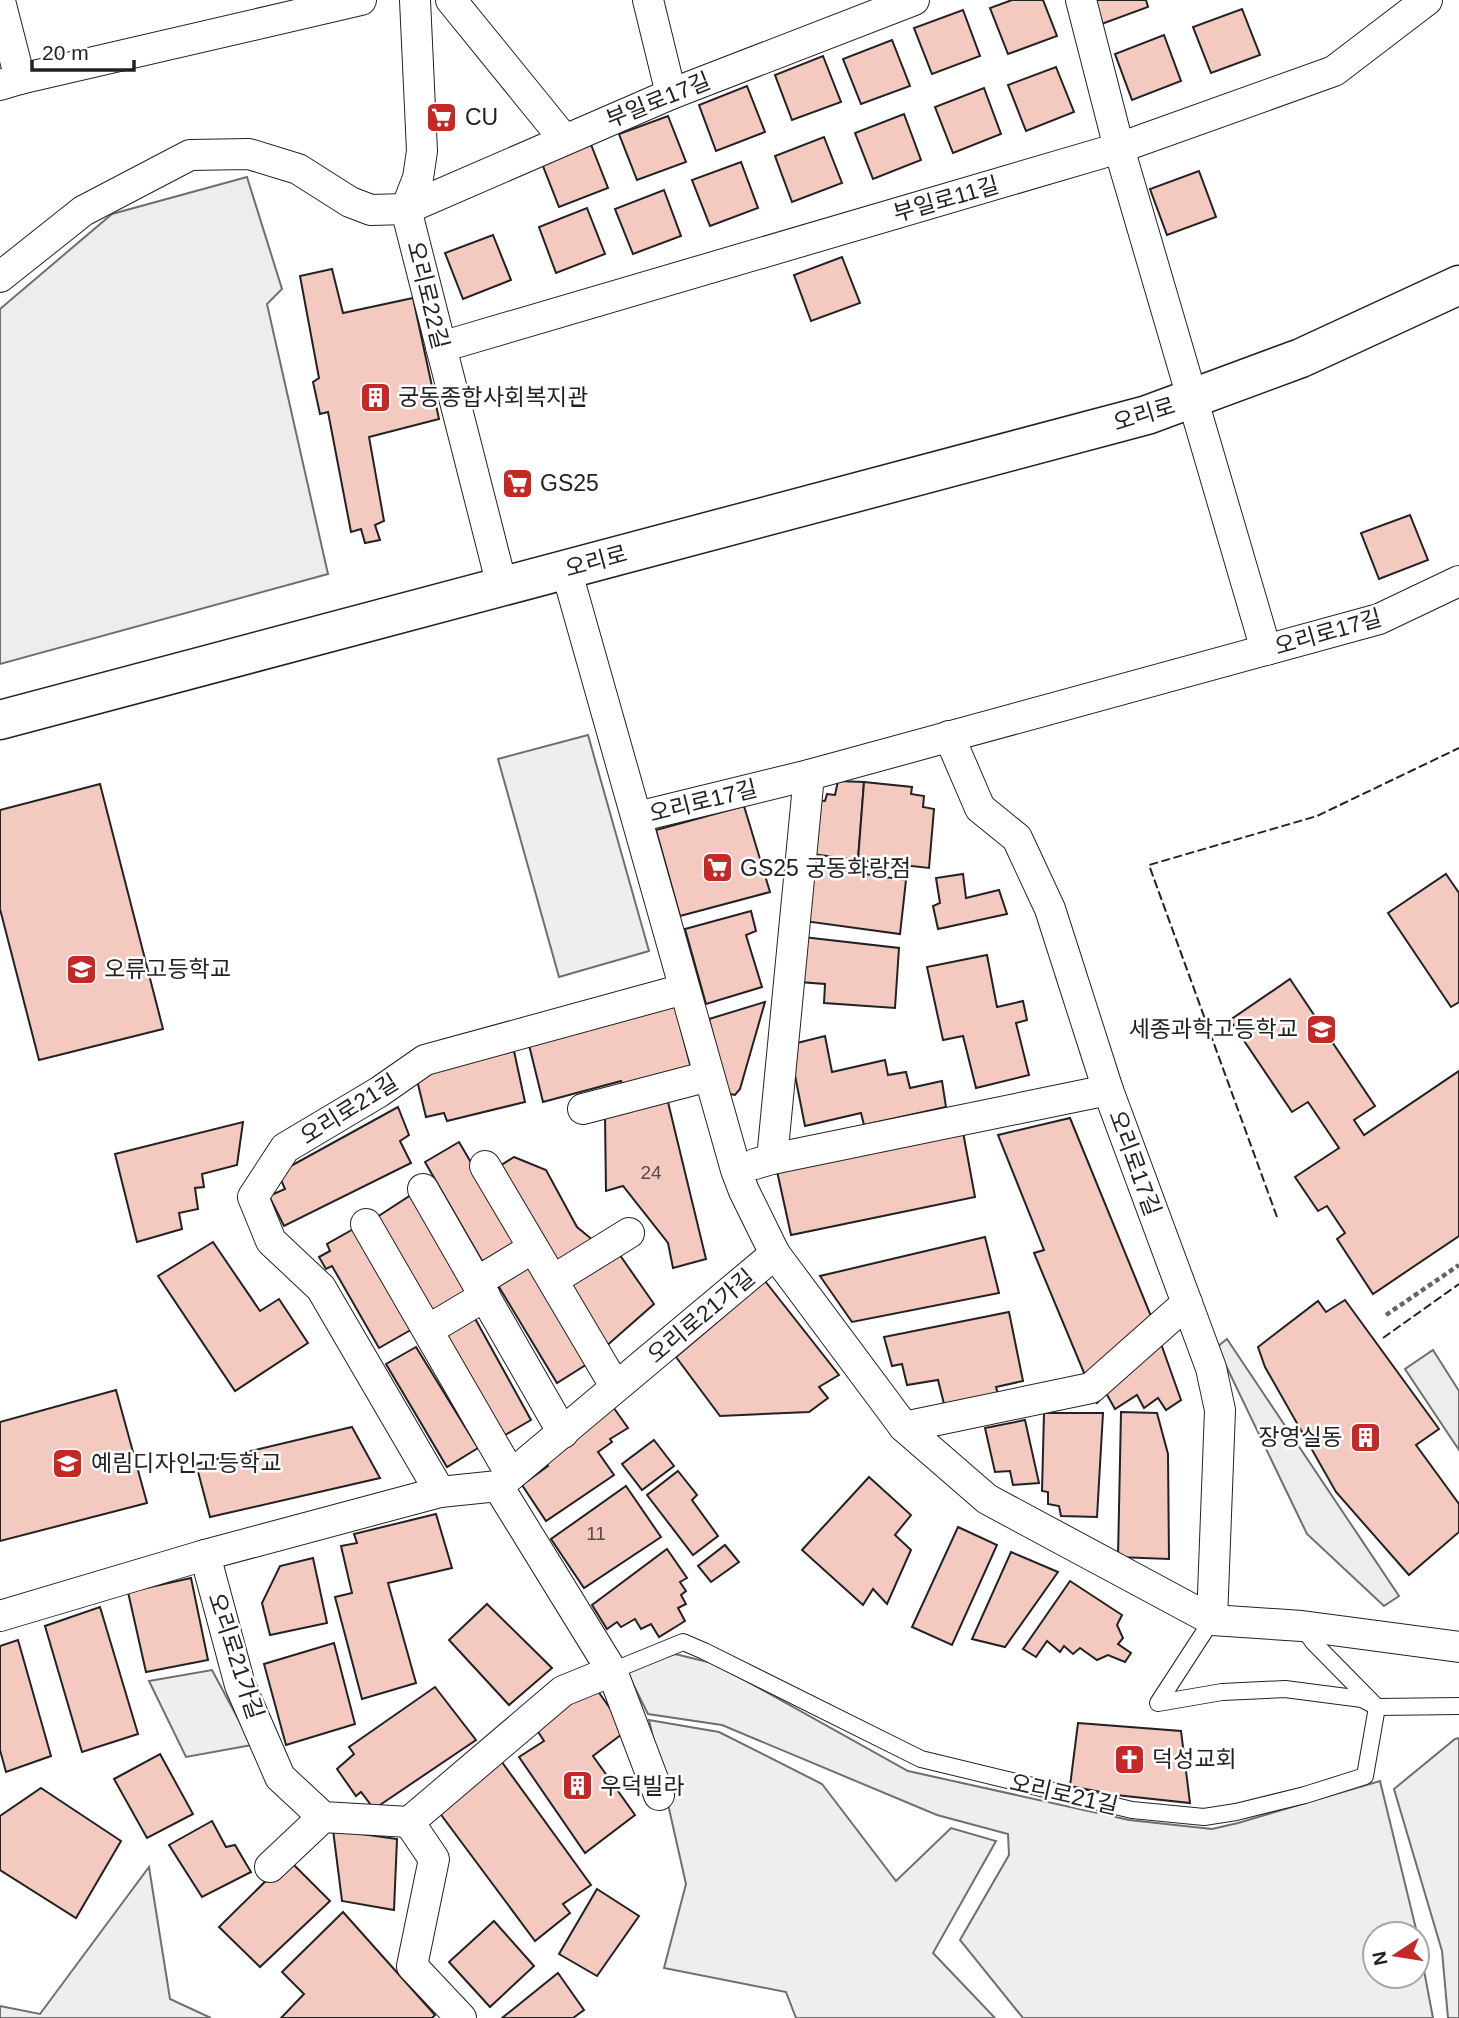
<svg xmlns="http://www.w3.org/2000/svg" width="1459" height="2018" font-family="Arial,'Noto Sans KR',sans-serif">
<rect width="100%" height="100%" fill="#fff"/>
<!-- green -->
<g fill="#eee" stroke="#6f6f6f" stroke-width="2" fill-rule="evenodd">
<polygon points="588,735 649,951 559,977 498,759"/>
<path d="M675,1654L716,1664L908,1771L1129,1820L1212,1829L1238,1823L1380,1781L1417,1933L1433,2018H1023L960,1940L1009,1855L1008,1834L937,1815L722,1725L648,1714L626,1670ZM1375,1934H1417V1976H1375Z"/>
<polygon points="212,1670 252,1745 186,1757 149,1681"/>
<polygon points="649,1720 719,1732 822,1784 896,1881 951,1828 996,1841 933,1953 995,2018 796,2018 786,1992 664,1968 686,1884"/>
<polygon points="1459,1738 1459,2018 1448,2018 1442,1951 1394,1789 1455,1739"/>
<polygon points="149,1867 170,1999 211,2018 0,2018 0,2006 40,2014"/>
</g>
<!-- parking -->
<g fill="#ededed" stroke="#6f6f6f" stroke-width="2">
<polygon points="247,177 282,289 267,304 328,574 0,664 0,309 112,214"/>
<polygon points="1227,1339 1399,1596 1384,1606 1307,1534 1217,1347"/>
<polygon points="1433,1350 1459,1391 1459,1450 1405,1369"/>
</g>
<!-- building -->
<g fill="#f3c9c0" stroke="#222" stroke-width="2">
<polygon points="1012,0 1043,0 1057,36 1008,54 990,8"/>
<polygon points="1090,0 1146,0 1148,7 1099,25"/>
<polygon points="1242,9 1260,55 1211,73 1193,27"/>
<polygon points="963,10 980,56 932,74 914,28"/>
<polygon points="1164,35 1181,81 1132,100 1115,54"/>
<polygon points="892,40 910,86 861,104 843,59"/>
<polygon points="823,56 841,102 792,120 775,75"/>
<polygon points="1056,67 1074,112 1026,131 1008,85"/>
<polygon points="747,86 765,132 716,151 699,105"/>
<polygon points="984,88 1001,134 953,153 935,107"/>
<polygon points="904,114 921,160 873,179 855,133"/>
<polygon points="668,116 686,162 637,180 619,134"/>
<polygon points="824,137 842,183 792,202 775,156"/>
<polygon points="590,142 608,188 559,207 541,161"/>
<polygon points="741,162 758,208 710,226 692,180"/>
<polygon points="1199,171 1216,217 1167,235 1150,189"/>
<polygon points="664,190 681,236 633,254 615,209"/>
<polygon points="587,208 605,254 556,273 539,227"/>
<polygon points="493,235 511,280 463,299 445,253"/>
<polygon points="842,257 860,303 811,321 794,275"/>
<polygon points="332,269 343,313 413,298 439,419 369,437 384,521 375,525 380,540 365,543 361,529 351,532 328,412 320,414 313,382 319,378 300,276"/>
<polygon points="1410,515 1428,560 1379,579 1361,533"/>
<polygon points="838,781 864,782 858,860 812,854 817,800 825,801 827,794 835,795"/>
<polygon points="864,782 912,787 911,794 924,796 923,807 934,809 929,868 858,860"/>
<polygon points="100,784 163,1029 39,1060 0,909 0,810"/>
<polygon points="744,806 770,892 680,916 656,830"/>
<polygon points="811,866 906,880 900,934 804,921"/>
<polygon points="963,874 966,898 999,890 1007,914 938,929 933,906 940,903 936,878"/>
<polygon points="1446,874 1459,893 1459,1002 1451,1007 1388,913"/>
<polygon points="751,911 756,931 746,935 762,987 706,1004 685,929"/>
<polygon points="803,937 899,948 895,1008 824,1003 825,984 799,982"/>
<polygon points="987,955 997,1007 1023,1001 1027,1020 1016,1023 1029,1075 976,1088 963,1036 943,1040 927,967"/>
<polygon points="1290,979 1375,1106 1354,1120 1364,1135 1459,1071 1459,1236 1373,1294 1337,1239 1345,1233 1327,1206 1318,1211 1295,1177 1339,1148 1308,1102 1292,1112 1230,1020"/>
<polygon points="765,1002 740,1089 735,1095 730,1094 727,1090 709,1019"/>
<polygon points="675,1006 692,1072 624,1090 621,1081 543,1102 529,1045"/>
<polygon points="825,1036 832,1072 885,1060 888,1075 906,1072 910,1088 942,1081 946,1107 864,1125 861,1113 805,1126 789,1045"/>
<polygon points="514,1051 525,1102 447,1121 444,1113 426,1117 416,1076"/>
<polygon points="667,1098 706,1259 673,1268 668,1243 623,1186 606,1191 605,1116"/>
<polygon points="398,1107 409,1135 400,1141 411,1163 284,1226 269,1196 285,1189 278,1173"/>
<polygon points="1070,1118 1153,1321 1087,1380 1034,1253 1044,1250 998,1135"/>
<polygon points="243,1122 237,1165 202,1174 204,1187 195,1188 198,1209 179,1213 182,1229 137,1242 115,1154"/>
<polygon points="963,1132 975,1197 791,1235 777,1171"/>
<polygon points="459,1142 520,1246 485,1266 425,1162"/>
<polygon points="514,1157 546,1170 577,1227 594,1241 553,1265 495,1169"/>
<polygon points="411,1195 467,1295 431,1318 374,1219"/>
<polygon points="357,1227 416,1327 379,1348 332,1266 326,1269 319,1257 330,1251 327,1244"/>
<polygon points="985,1237 999,1293 852,1322 820,1276"/>
<polygon points="213,1242 260,1311 279,1299 308,1343 235,1391 158,1276"/>
<polygon points="615,1248 654,1304 603,1349 563,1281"/>
<polygon points="531,1259 592,1361 557,1383 496,1282"/>
<polygon points="765,1281 839,1375 819,1387 828,1398 809,1412 720,1416 676,1357"/>
<polygon points="1345,1300 1439,1429 1416,1445 1459,1504 1459,1532 1409,1575 1336,1492 1265,1367 1258,1347 1318,1301 1326,1312"/>
<polygon points="1009,1312 1023,1381 996,1387 999,1397 945,1408 938,1380 907,1385 902,1364 892,1366 884,1337"/>
<polygon points="472,1313 531,1420 500,1438 439,1333"/>
<polygon points="1159,1338 1181,1400 1166,1410 1158,1398 1144,1408 1137,1395 1115,1409 1106,1393 1097,1403 1090,1397"/>
<polygon points="416,1347 478,1448 447,1467 386,1364"/>
<polygon points="116,1390 147,1503 0,1541 0,1422"/>
<polygon points="611,1404 628,1428 610,1439 612,1442 598,1452 614,1475 546,1521 522,1485 548,1466 545,1460"/>
<polygon points="1121,1412 1157,1413 1168,1454 1169,1559 1118,1557"/>
<polygon points="1044,1413 1103,1413 1097,1517 1061,1516 1059,1506 1048,1504 1048,1492 1042,1491"/>
<polygon points="1025,1420 1039,1483 1013,1485 1010,1471 995,1472 985,1428"/>
<polygon points="352,1427 380,1478 210,1517 196,1464"/>
<polygon points="654,1440 674,1466 642,1490 622,1464"/>
<polygon points="678,1471 697,1495 692,1500 718,1536 693,1555 647,1495"/>
<polygon points="869,1477 911,1515 895,1535 911,1550 887,1604 873,1589 863,1605 802,1550"/>
<polygon points="626,1486 661,1537 584,1588 551,1539"/>
<polygon points="436,1514 452,1568 388,1583 416,1683 362,1699 335,1597 352,1593 341,1546 357,1543 354,1534"/>
<polygon points="958,1527 997,1545 952,1645 912,1627"/>
<polygon points="725,1545 739,1562 711,1582 698,1566"/>
<polygon points="667,1549 687,1578 680,1582 686,1591 681,1595 686,1604 678,1608 685,1621 659,1637 651,1624 641,1629 635,1619 621,1627 617,1622 607,1629 592,1605"/>
<polygon points="1011,1552 1058,1572 1005,1647 972,1639"/>
<polygon points="313,1558 327,1623 270,1635 262,1603 280,1566"/>
<polygon points="191,1578 208,1660 146,1672 128,1592"/>
<polygon points="1070,1581 1122,1615 1117,1625 1123,1638 1118,1644 1131,1653 1125,1662 1108,1655 1097,1660 1080,1648 1073,1654 1064,1646 1060,1652 1047,1641 1036,1657 1023,1649"/>
<polygon points="487,1604 552,1668 509,1705 449,1640"/>
<polygon points="100,1607 138,1734 82,1752 45,1626"/>
<polygon points="18,1640 51,1756 6,1772 0,1750 0,1646"/>
<polygon points="334,1643 355,1724 286,1745 264,1664"/>
<polygon points="435,1687 476,1740 374,1809 361,1792 356,1796 337,1769 354,1754 349,1747"/>
<polygon points="595,1687 626,1731 593,1756 635,1815 585,1853 519,1757 544,1741 535,1727"/>
<polygon points="1078,1723 1181,1731 1190,1803 1116,1795 1070,1786"/>
<polygon points="160,1754 193,1814 147,1838 114,1779"/>
<polygon points="499,1758 591,1885 563,1904 570,1913 535,1941 436,1808"/>
<polygon points="41,1788 121,1841 76,1918 0,1870 0,1816"/>
<polygon points="212,1821 226,1847 235,1845 251,1872 202,1897 169,1845"/>
<polygon points="333,1830 397,1839 394,1910 342,1901"/>
<polygon points="288,1859 330,1901 260,1967 219,1927"/>
<polygon points="597,1889 639,1916 597,1976 559,1954"/>
<polygon points="343,1912 435,2015 432,2018 281,2018 304,1994 282,1972"/>
<polygon points="494,1921 534,1966 490,2007 449,1962"/>
<polygon points="558,1973 584,2010 573,2018 502,2018"/>
</g>
<g fill="none" stroke-linecap="round" stroke-linejoin="round">
<defs>
<g id="service">
<polyline points="1212,1620 1158,1703 1222,1692 1285,1689 1362,1699 1377,1707 1459,1706"/>
<polyline points="612,1671 683,1642 704,1651 921,1759 1132,1810 1204,1817 1236,1812 1305,1795 1365,1776 1377,1707 1313,1642 1302,1626"/>
</g>
<g id="minor">
<polyline points="415,0 422,151 418,178 406,209 502,586"/>
<polyline points="451,0 564,139"/>
<polyline points="648,0 671,94"/>
<polyline points="1081,0 1119,148 1266,650"/>
<polyline points="0,1 20,79"/>
<polyline points="0,85 20,79 361,0"/>
<polyline points="0,277 83,211 190,155 249,154 298,169 350,202 371,210 406,209 671,94 914,0"/>
<polyline points="441,347 1119,148 1334,71 1427,0"/>
<polyline points="566,569 736,1170 744,1191 775,1254 904,1427 987,1499 1212,1620 1302,1626 1459,1647"/>
<polyline points="949,736 980,808 1017,838 1050,909 1108,1090 1211,1368 1220,1410 1212,1620"/>
<polyline points="637,817 809,775 1379,619 1459,581"/>
<polyline points="583,1109 709,1076"/>
<polyline points="772,1159 809,775"/>
<polyline points="755,1164 772,1159 1108,1090"/>
<polyline points="485,1166 615,1386"/>
<polyline points="423,1189 563,1433"/>
<polyline points="366,1224 511,1475"/>
<polyline points="553,1280 629,1233"/>
<polyline points="477,1282 533,1248"/>
<polyline points="428,1330 485,1296"/>
<polyline points="904,1427 1091,1388 1187,1303"/>
<polyline points="440,1492 321,1288 271,1241 253,1197 285,1148 379,1092 425,1060 684,989"/>
<polyline points="205,1555 240,1685 280,1777 323,1817 409,1822 563,1691 612,1671 498,1486"/>
<polyline points="0,1616 205,1555 440,1492 498,1486 775,1254"/>
<polyline points="612,1671 659,1795"/>
<polyline points="409,1822 434,1859 412,1966 461,2018"/>
<polyline points="270,1867 323,1817"/>
</g>
<polyline id="secondary" points="0,720 1147,415 1301,358 1459,285"/>
</defs>
<!-- service casing -->
<use href="#service" stroke="#222" stroke-width="18"/>
<!-- minor casing -->
<use href="#minor" stroke="#222" stroke-width="32"/>
<!-- secondary casing -->
<use href="#secondary" stroke="#222" stroke-width="41"/>
<!-- path -->
<polyline stroke="#646464" stroke-width="4.5" stroke-dasharray="5 3.5" stroke-linecap="butt" points="1386,1315 1459,1265"/>
<!-- service -->
<use href="#service" stroke="#fff" stroke-width="16"/>
<!-- minor -->
<use href="#minor" stroke="#fff" stroke-width="30"/>
<!-- secondary -->
<use href="#secondary" stroke="#fff" stroke-width="38"/>
<!-- fence -->
<g stroke="#222" stroke-width="2" stroke-dasharray="9 3.5" stroke-linecap="butt">
<polyline points="1277,1217 1149,865 1317,816 1459,748"/>
<polyline points="1383,1338 1459,1284"/>
</g>
</g>
<!-- icons -->
<defs>
<symbol id="supermarket-square" viewBox="-11 -11 22 22"><rect x="-9" y="-9" width="18" height="18" rx="4" fill="#c62828" stroke="#fff"/><path d="M-6-5.5h2.5l.6 2H6L4.5 2H-2.5L-4.4-4H-6ZM-1.5 3.2a1.3 1.3 0 1 0 .1 0ZM3 3.2a1.3 1.3 0 1 0 .1 0Z" fill="#fff"/></symbol>
<symbol id="building-square" viewBox="-11 -11 22 22"><rect x="-9" y="-9" width="18" height="18" rx="4" fill="#c62828" stroke="#fff"/><path d="M-4-6H4V6H1V3H-1V6H-4ZM-2.5-4.3h1.7v1.8h-1.7ZM.8-4.3h1.7v1.8H.8ZM-2.5-1h1.7V.8h-1.7ZM.8-1h1.7V.8H.8Z" fill="#fff"/></symbol>
<symbol id="school-square" viewBox="-11 -11 22 22"><rect x="-9" y="-9" width="18" height="18" rx="4" fill="#c62828" stroke="#fff"/><path d="M0-5L7-2L0 1L-7-2ZM-4 1L0 2.5L4 1V4Q0 6-4 4Z" fill="#fff"/></symbol>
<symbol id="church-square" viewBox="-11 -11 22 22"><rect x="-9" y="-9" width="18" height="18" rx="4" fill="#c62828" stroke="#fff"/><path d="M-1.2-6h2.4v3.5h3.3v2.4h-3.3V6h-2.4V-.1h-3.3v-2.4h3.3Z" fill="#fff"/></symbol>
</defs>
<g fill-rule="evenodd">
<use href="#supermarket-square" x="424" y="100" width="35" height="35"/>
<use href="#building-square" x="358" y="380" width="35" height="35"/>
<use href="#supermarket-square" x="500" y="466" width="35" height="35"/>
<use href="#supermarket-square" x="700" y="850" width="35" height="35"/>
<use href="#school-square" x="64" y="952" width="35" height="35"/>
<use href="#school-square" x="1304" y="1012" width="35" height="35"/>
<use href="#building-square" x="1348" y="1420" width="35" height="35"/>
<use href="#school-square" x="50" y="1446" width="35" height="35"/>
<use href="#church-square" x="1112" y="1742" width="35" height="35"/>
<use href="#building-square" x="560" y="1768" width="35" height="35"/>
</g>
<g text-anchor="middle" stroke-width="5" stroke-linejoin="round" paint-order="stroke">
<!-- number labels -->
<g font-size="19" fill="#564c4a">
<text x="651" y="1179">24</text>
<text x="596" y="1540">11</text>
</g>
<!-- street labels -->
<g font-size="23" fill="#222" stroke="#fff">
<text transform="translate(658 100) rotate(-22)" y="8">부일로17길</text>
<text transform="translate(946 199) rotate(-16)" y="8">부일로11길</text>
<text transform="translate(428 295) rotate(76)" y="8">오리로22길</text>
<text transform="translate(1144 414) rotate(-17)" y="8">오리로</text>
<text transform="translate(596 561) rotate(-15)" y="8">오리로</text>
<text transform="translate(1328 632) rotate(-16)" y="8">오리로17길</text>
<text transform="translate(703 801) rotate(-14)" y="8">오리로17길</text>
<text transform="translate(349 1109) rotate(-32)" y="8">오리로21길</text>
<text transform="translate(1135 1163) rotate(70)" y="8">오리로17길</text>
<text transform="translate(701 1316) rotate(-40)" y="8">오리로21가길</text>
<text transform="translate(236 1656) rotate(72)" y="8">오리로21가길</text>
<text transform="translate(1064 1794) rotate(13)" y="8">오리로21길</text>
</g>
<!-- poi labels -->
<g font-size="23" fill="#222" stroke="#fff" text-anchor="start">
<text x="465" y="125">CU</text>
<text x="398" y="405">궁동종합사회복지관</text>
<text x="540" y="491">GS25</text>
<text x="740" y="876">GS25 궁동화랑점</text>
<text x="104" y="977">오류고등학교</text>
<text x="1298" y="1037" text-anchor="end">세종과학고등학교</text>
<text x="1343" y="1445" text-anchor="end">장영실동</text>
<text x="91" y="1471">예림디자인고등학교</text>
<text x="1152" y="1767">덕성교회</text>
<text x="600" y="1794">우덕빌라</text>
</g>
</g>
<!-- north arrow -->
<g transform="translate(1396 1955) rotate(258)"><circle r="33" fill="#ffffff" stroke="#a7a7a7" stroke-width="2"/>
<path d="M0-5L12 26L0 18L-12 26Z" fill="#c62828"/>
<text y="-10" font-size="19" font-weight="bold" text-anchor="middle" fill="#222222">N</text>
</g>
<!-- scale -->
<path d="M32 60v10h102v-10" fill="none" stroke="#222222" stroke-width="3.5"/>
<text x="42" y="60" font-size="21" fill="#222222" stroke="#ffffff" stroke-width="5" paint-order="stroke">20 m</text>
</svg>
